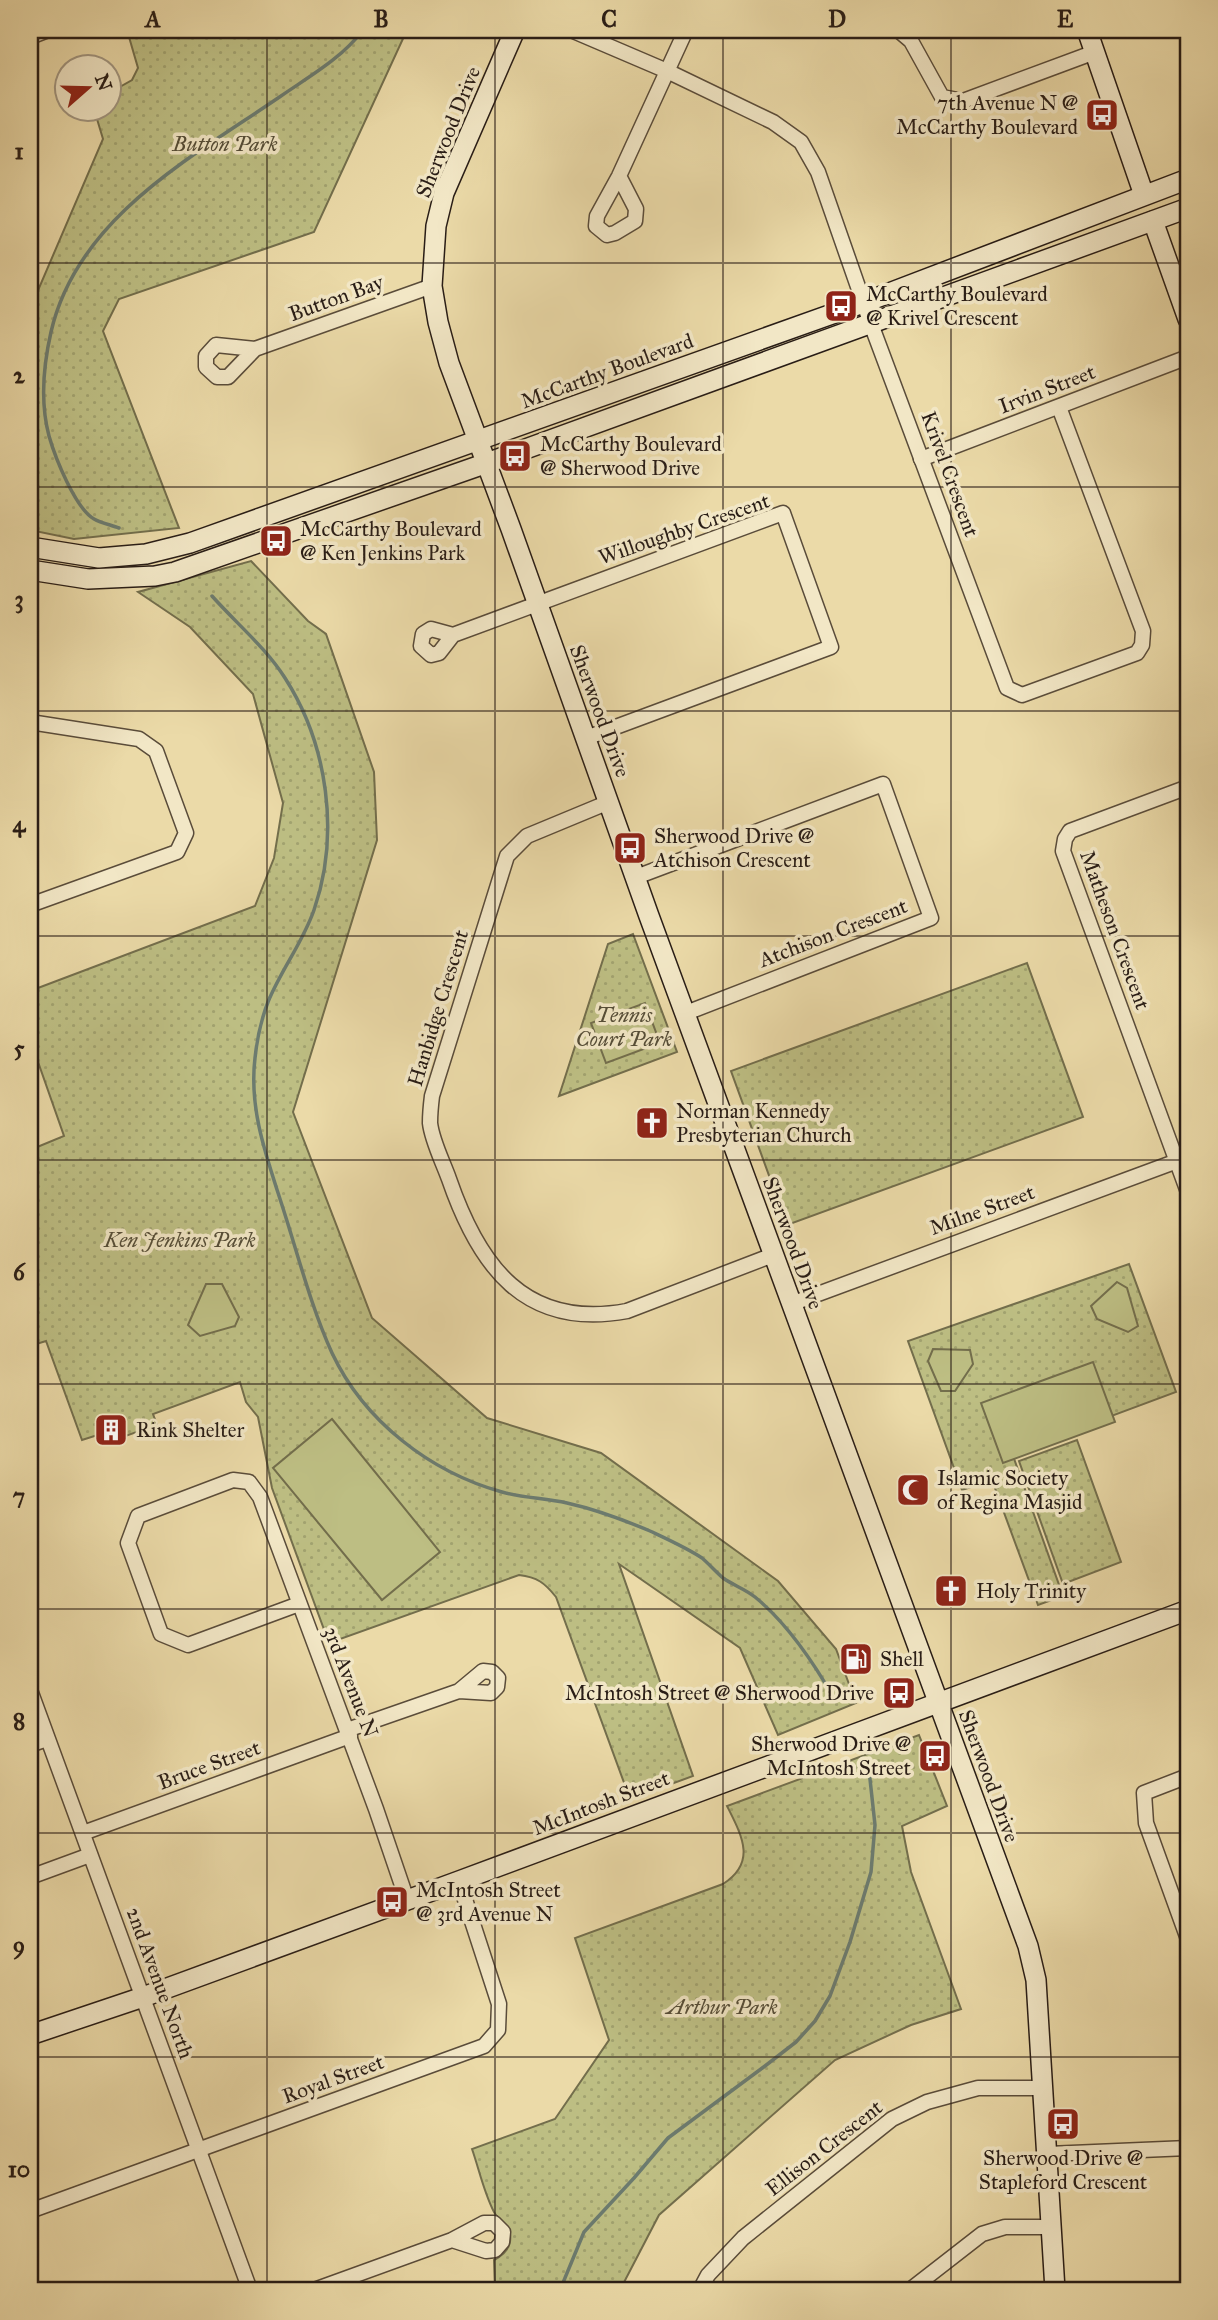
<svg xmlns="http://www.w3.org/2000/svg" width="1218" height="2320" font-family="'IM FELL Great Primer',serif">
<defs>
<pattern id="green-dots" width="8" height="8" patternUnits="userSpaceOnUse" patternTransform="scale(1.75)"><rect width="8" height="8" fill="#bdbe83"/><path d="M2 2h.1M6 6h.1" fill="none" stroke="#a2a370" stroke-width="1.8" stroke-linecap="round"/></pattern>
</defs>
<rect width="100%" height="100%" fill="#ebdaa8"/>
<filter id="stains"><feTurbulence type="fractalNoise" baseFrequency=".00286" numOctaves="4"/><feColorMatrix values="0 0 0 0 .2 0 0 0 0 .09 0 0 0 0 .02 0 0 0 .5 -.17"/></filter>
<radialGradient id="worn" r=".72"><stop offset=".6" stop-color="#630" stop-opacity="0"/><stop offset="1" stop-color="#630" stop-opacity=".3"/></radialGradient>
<!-- green -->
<g fill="url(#green-dots)" stroke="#736e4c" stroke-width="2">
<polygon points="127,30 407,30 314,232 119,299 103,331 179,528 74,539 30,530 30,309 103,139 94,109 108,108 109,93 132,80 138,68"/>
<path d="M251,561L308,621L326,634L374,772L377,840L293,1112L372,1318L487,1418L601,1453L778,1581L836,1649L856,1703L778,1735L740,1648L619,1564L693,1776L630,1799L556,1597C545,1583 537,1577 519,1575L329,1643L272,1488L258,1417L246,1402L240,1382L153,1414L157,1425L111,1441L107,1432L82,1440L46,1341L30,1346V1150L64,1136L30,1039V991L255,906L274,858L283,803L253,694L190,627L138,592Z"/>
<polygon points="633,934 677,1052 559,1096 608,944"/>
<polygon points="1027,963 1083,1117 787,1225 731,1071"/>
<polygon points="1129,1264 1176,1392 1012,1453 1063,1596 1038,1605 992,1480 962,1490 908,1341"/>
<polygon points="1077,1440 1121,1562 1063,1584 1019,1461"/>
<path d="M919,1735L947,1806L902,1826L911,1872L961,2009L911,2025L835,2060L659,2215L620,2290H495L494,2260C504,2255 512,2247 510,2234C508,2224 498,2220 494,2212C484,2193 479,2169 472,2149L555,2119L609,2040L575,1938L723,1884C757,1862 742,1836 727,1806Z"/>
</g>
<!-- pitch -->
<g fill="#bdbe83" stroke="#736e4c" stroke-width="2">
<polygon points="645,1003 660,1043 606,1063 591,1023"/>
<polygon points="1117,1282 1127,1288 1138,1326 1128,1332 1097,1319 1091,1306"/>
<polygon points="206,1284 222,1284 239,1317 235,1326 200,1336 188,1325"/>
<polygon points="933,1349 970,1350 973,1364 955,1391 941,1391 928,1361"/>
<polygon points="1093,1362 1115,1422 1003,1463 981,1403"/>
<polygon points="332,1419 440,1552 382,1600 273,1468"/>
</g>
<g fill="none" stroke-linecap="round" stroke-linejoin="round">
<!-- stream -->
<g stroke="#6c7b6f" stroke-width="3.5">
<path d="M119,528C111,525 101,523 94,519C75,508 55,457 49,436C40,402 43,367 51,332C77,218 192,157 281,96C310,76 342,58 363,30"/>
<path d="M212,596C236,623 266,648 285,678C328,745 340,835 314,910C303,942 281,970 268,1002C261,1020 257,1039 255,1058C248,1115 271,1168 287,1221C301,1266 313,1311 332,1353C364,1421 430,1472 502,1492C523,1498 545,1498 567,1503C594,1509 624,1520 650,1531C667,1539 687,1548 702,1558C709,1564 716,1572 723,1578C733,1585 745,1589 755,1597C788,1624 814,1663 835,1700"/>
<polyline points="560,2290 584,2232 634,2178 668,2138 765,2066 796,2042 815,2021 830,1996 850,1942 871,1872 875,1825 869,1770"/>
</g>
<defs>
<g id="street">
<polyline points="571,30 667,71 773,122 801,142 818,172 871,324 1007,688 1022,695 1137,653 1142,645 1143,631 1059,407"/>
<polyline points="898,30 911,41 942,97 963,101 1095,52"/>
<polyline points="30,37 48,30"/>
<polyline points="619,176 636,209 635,221 615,233 607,235 596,226 597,216 619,176 686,30"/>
<polyline points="255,349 228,377 217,377 206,367 206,356 216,345 255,349 432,286"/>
<polyline points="921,459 1188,357"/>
<polyline points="453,635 431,629 423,634 421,646 431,655 439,653 453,635 783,513 831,647 586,738"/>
<polyline points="30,722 139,739 156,751 186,833 177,852 30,905"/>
<polyline points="1188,787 1070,831 1065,839 1063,851 1188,1192"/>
<path d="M609,802L527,836L507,856L432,1096C431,1104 430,1114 430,1123C432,1141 443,1162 449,1179C479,1266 525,1330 627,1311L773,1255"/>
<polyline points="636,877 883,784 931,918 686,1013"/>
<polyline points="791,1304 1188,1157"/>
<polyline points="299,1604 188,1645 161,1634 128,1543 138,1516 233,1480 249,1482 260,1497 376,1809 407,1900"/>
<polyline points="30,1690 250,2290"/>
<polyline points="347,1730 459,1691 483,1671 492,1672 498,1678 497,1687 491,1693 459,1691"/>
<polyline points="30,1745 47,1739"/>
<polyline points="1188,1776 1144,1793 1146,1823 1188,1939"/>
<polyline points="83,1833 350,1736"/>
<polyline points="30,1877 90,1855"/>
<polyline points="1048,2154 1188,2148"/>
<polyline points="30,2211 484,2046 498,2030 499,2004 459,1881"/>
<polyline points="314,2290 452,2240 484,2223 494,2223 503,2232 502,2242 495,2250 486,2251 452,2240"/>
<polyline points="700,2290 708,2275 743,2238 892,2119 927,2102 978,2088 1043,2088"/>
<polyline points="910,2290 982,2234 1005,2227 1052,2227"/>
<polyline points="1180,2290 1188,2286"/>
</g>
<g id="secondary">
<polyline points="515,30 444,193 436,226 432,286 438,322 449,363 511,529 649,916 1028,1946 1036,1980 1055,2290"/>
<polyline points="1087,30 1144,195"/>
<polyline points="1153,221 1188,319"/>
<polyline points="30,547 99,558 146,554 190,543 863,303 1188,179"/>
<polyline points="30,570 88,579 155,576 175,572 487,463 1188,208"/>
<polyline points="30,2035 143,1997 459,1881 1188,1610"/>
</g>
</defs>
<!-- street casing -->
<use href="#street" stroke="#5a4c3a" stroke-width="17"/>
<!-- secondary casing -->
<use href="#secondary" stroke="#291d16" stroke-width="22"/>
<!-- street -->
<use href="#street" stroke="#f2e7c6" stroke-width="14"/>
<!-- secondary -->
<use href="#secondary" stroke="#f2e7c6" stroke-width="19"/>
</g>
<!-- grid -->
<path fill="none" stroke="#291d16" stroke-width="2" stroke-opacity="0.55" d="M267,30V2290M495,30V2290M723,30V2290M951,30V2290M30,263H1188M30,487H1188M30,711H1188M30,936H1188M30,1160H1188M30,1384H1188M30,1609H1188M30,1833H1188M30,2057H1188"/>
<!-- icons -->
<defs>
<symbol id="bus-square" viewBox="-11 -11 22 22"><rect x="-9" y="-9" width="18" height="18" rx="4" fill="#8f2418" stroke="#f2e7c6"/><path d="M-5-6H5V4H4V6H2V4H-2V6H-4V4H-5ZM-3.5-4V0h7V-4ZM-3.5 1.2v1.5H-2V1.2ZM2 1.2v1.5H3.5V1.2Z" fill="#fff"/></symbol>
<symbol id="church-square" viewBox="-11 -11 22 22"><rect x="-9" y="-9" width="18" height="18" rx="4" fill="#8f2418" stroke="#f2e7c6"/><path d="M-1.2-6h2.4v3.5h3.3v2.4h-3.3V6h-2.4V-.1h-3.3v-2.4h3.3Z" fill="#fff"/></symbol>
<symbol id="building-square" viewBox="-11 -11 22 22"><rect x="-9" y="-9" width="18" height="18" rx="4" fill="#8f2418" stroke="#f2e7c6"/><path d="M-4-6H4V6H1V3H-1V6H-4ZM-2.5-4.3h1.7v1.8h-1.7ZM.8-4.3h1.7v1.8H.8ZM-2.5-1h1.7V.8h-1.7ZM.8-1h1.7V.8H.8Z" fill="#fff"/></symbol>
<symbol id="mosque-square" viewBox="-11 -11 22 22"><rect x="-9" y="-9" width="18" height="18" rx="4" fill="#8f2418" stroke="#f2e7c6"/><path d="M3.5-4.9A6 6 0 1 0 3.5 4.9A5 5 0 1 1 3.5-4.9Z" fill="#fff"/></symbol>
<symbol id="fuel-square" viewBox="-11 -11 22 22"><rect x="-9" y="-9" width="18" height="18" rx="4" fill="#8f2418" stroke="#f2e7c6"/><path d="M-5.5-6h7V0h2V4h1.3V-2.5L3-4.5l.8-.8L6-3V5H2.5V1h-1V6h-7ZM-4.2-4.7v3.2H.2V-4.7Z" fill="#fff"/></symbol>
</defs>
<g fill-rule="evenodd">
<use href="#bus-square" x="1083" y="96" width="38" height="38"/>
<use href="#bus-square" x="822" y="287" width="38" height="38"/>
<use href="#bus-square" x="496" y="437" width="38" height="38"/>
<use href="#bus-square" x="257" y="522" width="38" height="38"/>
<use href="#bus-square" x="611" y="829" width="38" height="38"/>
<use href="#church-square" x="633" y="1104" width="38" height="38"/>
<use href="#building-square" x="92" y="1411" width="38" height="38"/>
<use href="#mosque-square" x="894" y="1471" width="38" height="38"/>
<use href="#church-square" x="932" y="1572" width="38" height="38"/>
<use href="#fuel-square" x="837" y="1640" width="38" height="38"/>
<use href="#bus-square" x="880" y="1674" width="38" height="38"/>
<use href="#bus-square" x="916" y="1737" width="38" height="38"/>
<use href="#bus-square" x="373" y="1883" width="38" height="38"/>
<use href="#bus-square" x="1044" y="2105" width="38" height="38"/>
</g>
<g text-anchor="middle" stroke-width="7" stroke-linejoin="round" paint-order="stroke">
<!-- poi labels -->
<g font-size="21" fill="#291d16" stroke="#f2e7c6" text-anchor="start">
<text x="1078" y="110" text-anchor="end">7th Avenue N @<tspan x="1078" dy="24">McCarthy Boulevard</tspan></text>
<text x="866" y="301">McCarthy Boulevard<tspan x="866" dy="24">@ Krivel Crescent</tspan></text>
<text x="540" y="451">McCarthy Boulevard<tspan x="540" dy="24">@ Sherwood Drive</tspan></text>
<text x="300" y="536">McCarthy Boulevard<tspan x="300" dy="24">@ Ken Jenkins Park</tspan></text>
<text x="654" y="843">Sherwood Drive @<tspan x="654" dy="24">Atchison Crescent</tspan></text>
<text x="676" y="1118">Norman Kennedy<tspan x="676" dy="24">Presbyterian Church</tspan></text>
<text x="136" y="1437">Rink Shelter</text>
<text x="937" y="1485">Islamic Society<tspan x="937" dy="24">of Regina Masjid</tspan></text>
<text x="976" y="1598">Holy Trinity</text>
<text x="880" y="1666">Shell</text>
<text x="874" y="1700" text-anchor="end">McIntosh Street @ Sherwood Drive</text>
<text x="911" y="1751" text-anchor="end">Sherwood Drive @<tspan x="911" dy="24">McIntosh Street</tspan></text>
<text x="416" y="1897">McIntosh Street<tspan x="416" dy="24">@ 3rd Avenue N</tspan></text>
<text x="1063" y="2165" text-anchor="middle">Sherwood Drive @<tspan x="1063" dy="24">Stapleford Crescent</tspan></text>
</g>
<!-- street labels -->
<g font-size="21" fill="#291d16" stroke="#f2e7c6">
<text transform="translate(448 132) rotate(-68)" y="7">Sherwood Drive</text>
<text transform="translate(336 298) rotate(-20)" y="7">Button Bay</text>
<text transform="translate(607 371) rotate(-20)" y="7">McCarthy Boulevard</text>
<text transform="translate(1047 389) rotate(-21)" y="7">Irvin Street</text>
<text transform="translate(950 474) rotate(70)" y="7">Krivel Crescent</text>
<text transform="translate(684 529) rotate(-19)" y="7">Willoughby Crescent</text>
<text transform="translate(600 711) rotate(70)" y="7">Sherwood Drive</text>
<text transform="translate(1115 930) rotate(70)" y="7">Matheson Crescent</text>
<text transform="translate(833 933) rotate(-21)" y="7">Atchison Crescent</text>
<text transform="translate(438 1008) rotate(-73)" y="7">Hanbidge Crescent</text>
<text transform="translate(982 1210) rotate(-20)" y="7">Milne Street</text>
<text transform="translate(793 1243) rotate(70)" y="7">Sherwood Drive</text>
<text transform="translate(351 1682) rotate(69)" y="7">3rd Avenue N</text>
<text transform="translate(209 1765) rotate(-20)" y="7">Bruce Street</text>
<text transform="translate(989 1776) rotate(70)" y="7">Sherwood Drive</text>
<text transform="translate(601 1803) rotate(-21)" y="7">McIntosh Street</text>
<text transform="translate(160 1983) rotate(70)" y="7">2nd Avenue North</text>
<text transform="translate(333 2079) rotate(-20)" y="7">Royal Street</text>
<text transform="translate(824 2148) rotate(-38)" y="7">Ellison Crescent</text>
</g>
<!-- park labels -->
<g font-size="21" font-style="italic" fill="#554d37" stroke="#f2e7c6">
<text x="225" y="151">Button Park</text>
<text x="624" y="1022">Tennis<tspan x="624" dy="24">Court Park</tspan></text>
<text x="180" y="1247">Ken Jenkins Park</text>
<text x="722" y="2014">Arthur Park</text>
</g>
</g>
<!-- margin -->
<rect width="1218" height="2320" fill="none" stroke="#ebdaa8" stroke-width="77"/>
<!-- north arrow -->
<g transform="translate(88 88) rotate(70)"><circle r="33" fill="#f2e7c6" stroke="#a29680" stroke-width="2"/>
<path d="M0-5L12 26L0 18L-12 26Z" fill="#8f2418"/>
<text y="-10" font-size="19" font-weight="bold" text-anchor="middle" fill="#291d16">N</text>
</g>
<rect x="38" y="38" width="1142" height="2244" fill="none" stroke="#291d16" stroke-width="2.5"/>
<g font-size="23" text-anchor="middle" font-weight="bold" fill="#291d16">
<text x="153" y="27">A</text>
<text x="381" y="27">B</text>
<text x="609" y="27">C</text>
<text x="837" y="27">D</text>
<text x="1065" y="27">E</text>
<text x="19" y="159">1</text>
<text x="19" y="383">2</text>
<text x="19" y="607">3</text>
<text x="19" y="832">4</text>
<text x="19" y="1056">5</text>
<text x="19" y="1280">6</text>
<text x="19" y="1504">7</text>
<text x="19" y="1729">8</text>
<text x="19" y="1953">9</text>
<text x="19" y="2177">10</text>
</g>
<rect width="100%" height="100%" filter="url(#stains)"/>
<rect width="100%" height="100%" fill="url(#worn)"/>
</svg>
